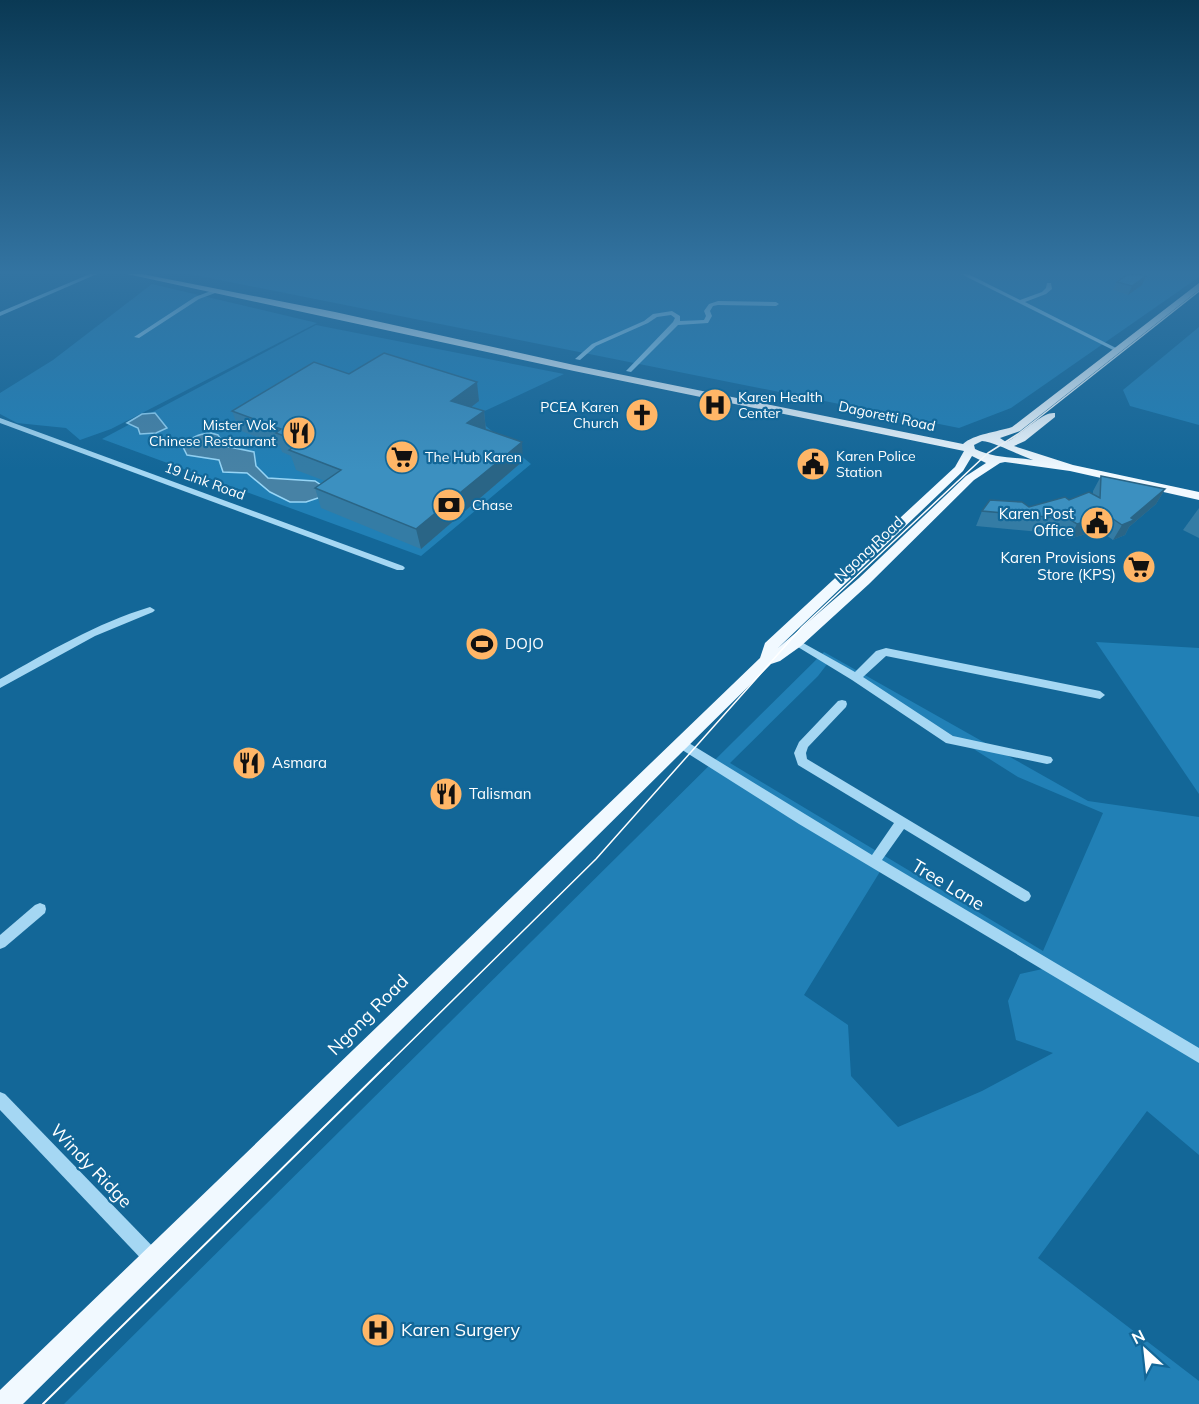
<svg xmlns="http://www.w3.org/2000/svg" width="1199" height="1404" font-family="Mulish,sans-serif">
<rect width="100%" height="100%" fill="#136798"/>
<!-- green -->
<g fill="#2180b6" fill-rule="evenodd">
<polygon points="190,274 1199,274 1199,277 1011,408 959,428"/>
<polygon points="152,284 317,323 111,429 80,440 66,428 17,423 0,414 0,393 53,360"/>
<polygon points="316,325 564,374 474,416 531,464 421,556 102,439"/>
<polygon points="1199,327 1199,425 1130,406 1123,390"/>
<polygon points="1096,642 1199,648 1199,794"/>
<path d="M824,652L1088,801L1199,817V1155L1147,1111L1038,1258L1199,1381V1404H64ZM831,659L1018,777L1103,813L1043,951L730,763L818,676ZM881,870L1056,966L1020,974L1008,1001L1016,1040L1053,1053L982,1091L898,1127L851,1076L848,1025L804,995Z"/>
</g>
<!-- water -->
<g fill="#4782a5" stroke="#97d5f6" stroke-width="1.5">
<polygon points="155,413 167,428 156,433 140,434 138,428 127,423 142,414"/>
<path d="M211,433L218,435L225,446L254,452L256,466L268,478L315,481L321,485L324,496L306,502H290L270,492L247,473L223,472L219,460L187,455L183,447C191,437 198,434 211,433Z"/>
</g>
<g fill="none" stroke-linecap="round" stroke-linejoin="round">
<!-- minor -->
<g fill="#a5d7f3" fill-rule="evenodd">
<polygon points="90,274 97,274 0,316 0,312"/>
<polygon points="961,274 968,274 1020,300 1042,292 1046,288 1047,283 1051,283 1052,289 1046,294 1025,302 1120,350 1115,351"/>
<polygon points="216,289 218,290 218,292 199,299 139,338 134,337 195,297"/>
<polygon points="718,301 776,302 779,304 776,306 718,305 713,306 710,311 712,316 708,323 678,325 631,372 626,371 673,322 675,318 671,315 657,317 648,323 596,346 580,360 575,359 592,344 644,321 653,314 672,311 680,316 680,321 704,320 706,316 704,311 709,304"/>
<polygon points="0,418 403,566 405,568 403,570 397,570 0,423"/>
<path d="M150,607L155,610L153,612L95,636L0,688V679C48,652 97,623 150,607Z"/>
<polygon points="796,639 855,672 876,651 886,648 1100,691 1105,695 1100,699 886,656 863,677 953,736 1051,757 1053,760 1051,763 1047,764 946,743 852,680 793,644 791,642 793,640"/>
<polygon points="842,700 846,701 847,704 846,707 808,747 806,753 807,759 1029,892 1031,896 1029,900 1025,902 1021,900 904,829 882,860 1199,1048 1199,1063 799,824 676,746 675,743 676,740 684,740 872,855 894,823 798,765 794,753 799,742 838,701"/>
<polygon points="40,903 45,905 46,909 45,913 5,947 0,949 0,935 35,905"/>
<polygon points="0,1092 5,1094 159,1253 161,1259 159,1265 153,1267 147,1265 0,1110"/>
</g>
<!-- major -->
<path fill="#f1f9ff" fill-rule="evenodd" d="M127,274H142L335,312L574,365L963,444C974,434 997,432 1012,427L1199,283V290L1020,431L1000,438L1006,442C1020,436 1042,411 1055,413V417L1025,441L1014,446L1073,465L1199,492V500L1070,471L1005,462L1000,463L974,480L869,584L801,646L780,661L771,664L23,1404H0V1390L760,658L765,643L955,467L964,451L574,371ZM982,441C995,442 1018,455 1033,460C1013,457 993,458 975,449L974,445ZM972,456L986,463L966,476L859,578L778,648L963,471Z"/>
<!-- tram-far1 -->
<polyline stroke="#fff" stroke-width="1.5" points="388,1064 596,859 802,627 988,453 1018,434 1199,291"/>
<!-- tram -->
<polyline stroke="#fff" stroke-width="2" points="43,1404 389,1063"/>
</g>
<!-- wall -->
<g fill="#347ca5">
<polygon points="1146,276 1142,285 1128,295 1113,290 1117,282"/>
<polygon points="349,374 479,401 471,407 484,411 486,430 523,461 421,549 321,508 315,488 325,481 296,470 291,456 282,452 280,446 239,430 232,411"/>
<polygon points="1101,476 1165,489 1156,504 1129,527 1125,535 1113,540 1099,530 1069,539 1061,534 976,526 982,511 1029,507 1069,500 1093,494 1093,491"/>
<polygon points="1199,508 1199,538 1183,530"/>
</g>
<!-- shaded-wall -->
<g fill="#2a6586">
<polygon points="1146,276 1142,285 1128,295 1132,286"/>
<polygon points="477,382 479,401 454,420 451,401"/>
<polygon points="484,411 486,431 467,423"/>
<polygon points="522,442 523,461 421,549 416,529"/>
<polygon points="1165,489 1156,504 1129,527 1125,535 1113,540 1122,525"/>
<polygon points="1107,515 1099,530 1069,539 1077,524"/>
</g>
<!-- building -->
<g fill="#3c90c0" stroke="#2a6586" stroke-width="1.5">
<polygon points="1128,274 1137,274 1146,276 1132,286 1117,282"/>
<polygon points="384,353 477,382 451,401 484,411 467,423 522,442 416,529 315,488 341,470 289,450 301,442 276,433 281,429 232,411 314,362 349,374"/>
<polygon points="1101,476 1165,489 1131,518 1134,520 1122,525 1107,515 1077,524 1069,519 982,511 990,500 1022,502 1029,507 1065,497 1069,500 1089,492 1100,498"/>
</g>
<!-- sky -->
<linearGradient id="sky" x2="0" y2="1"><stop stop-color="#0a3954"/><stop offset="0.58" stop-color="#3374a2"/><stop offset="1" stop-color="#3374a2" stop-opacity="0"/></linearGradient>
<rect width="1199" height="470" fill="url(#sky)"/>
<!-- icons -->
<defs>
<symbol id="hospital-disc" viewBox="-11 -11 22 22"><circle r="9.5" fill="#ffb667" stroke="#136798"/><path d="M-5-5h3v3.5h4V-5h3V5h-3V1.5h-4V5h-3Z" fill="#111"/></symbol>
<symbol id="church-disc" viewBox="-11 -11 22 22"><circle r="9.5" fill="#ffb667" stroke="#136798"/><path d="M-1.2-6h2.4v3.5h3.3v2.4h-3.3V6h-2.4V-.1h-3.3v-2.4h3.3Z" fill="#111"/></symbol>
<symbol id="restaurant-disc" viewBox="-11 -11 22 22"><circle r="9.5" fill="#ffb667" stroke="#136798"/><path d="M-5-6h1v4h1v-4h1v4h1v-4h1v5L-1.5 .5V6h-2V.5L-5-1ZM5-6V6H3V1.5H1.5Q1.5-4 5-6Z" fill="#111"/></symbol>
<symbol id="supermarket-disc" viewBox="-11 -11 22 22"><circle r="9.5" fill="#ffb667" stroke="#136798"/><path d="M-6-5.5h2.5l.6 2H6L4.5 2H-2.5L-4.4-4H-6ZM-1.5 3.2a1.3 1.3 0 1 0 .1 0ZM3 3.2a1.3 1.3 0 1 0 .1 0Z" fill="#111"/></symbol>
<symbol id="civic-disc" viewBox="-11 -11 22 22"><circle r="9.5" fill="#ffb667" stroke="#136798"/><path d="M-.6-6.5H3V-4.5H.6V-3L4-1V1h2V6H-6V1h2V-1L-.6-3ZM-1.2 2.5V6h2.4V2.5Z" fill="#111"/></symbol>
<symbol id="bank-disc" viewBox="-11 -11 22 22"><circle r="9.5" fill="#ffb667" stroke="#136798"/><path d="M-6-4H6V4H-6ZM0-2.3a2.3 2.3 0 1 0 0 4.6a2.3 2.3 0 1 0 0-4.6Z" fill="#111"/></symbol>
<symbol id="stadium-disc" viewBox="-11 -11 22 22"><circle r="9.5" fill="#ffb667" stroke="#136798"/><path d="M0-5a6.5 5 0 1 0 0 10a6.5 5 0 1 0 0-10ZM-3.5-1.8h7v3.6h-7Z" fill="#111"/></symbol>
</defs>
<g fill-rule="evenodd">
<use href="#hospital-disc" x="696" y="386" width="38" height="38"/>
<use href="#church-disc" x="623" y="396" width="38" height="38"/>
<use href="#restaurant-disc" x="280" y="414" width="38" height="38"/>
<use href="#supermarket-disc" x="383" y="438" width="38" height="38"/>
<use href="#civic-disc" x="794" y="445" width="38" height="38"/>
<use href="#bank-disc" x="430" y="486" width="38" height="38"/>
<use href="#civic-disc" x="1078" y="504" width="38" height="38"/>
<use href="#supermarket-disc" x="1120" y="548" width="38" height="38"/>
<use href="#stadium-disc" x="463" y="625" width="38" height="38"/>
<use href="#restaurant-disc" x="230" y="744" width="38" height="38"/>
<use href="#restaurant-disc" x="427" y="775" width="38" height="38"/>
<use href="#hospital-disc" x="359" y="1311" width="38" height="38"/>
</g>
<g text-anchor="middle" stroke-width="4.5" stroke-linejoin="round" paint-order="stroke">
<!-- far-poi labels -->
<g font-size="14" fill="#fff" stroke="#136798" text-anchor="start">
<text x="738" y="402">Karen Health<tspan x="738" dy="16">Center</tspan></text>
<text x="619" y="412" text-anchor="end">PCEA Karen<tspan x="619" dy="16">Church</tspan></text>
<text x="276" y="430" text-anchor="end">Mister Wok<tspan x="276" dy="16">Chinese Restaurant</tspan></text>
<text x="836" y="461">Karen Police<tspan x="836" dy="16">Station</tspan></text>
<text x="425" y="462">The Hub Karen</text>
<text x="472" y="510">Chase</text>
</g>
<!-- far-street labels -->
<g font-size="14" fill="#fff" stroke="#136798">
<text transform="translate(887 416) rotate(12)" y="5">Dagoretti Road</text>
<text transform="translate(205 481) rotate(20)" y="5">19 Link Road</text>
</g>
<!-- poi labels -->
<g font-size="15" fill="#fff" stroke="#136798" text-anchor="start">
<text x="1074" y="519" text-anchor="end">Karen Post<tspan x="1074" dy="17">Office</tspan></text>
<text x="1116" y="563" text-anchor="end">Karen Provisions<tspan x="1116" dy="17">Store (KPS)</tspan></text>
<text x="505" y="649">DOJO</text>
<text x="272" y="768">Asmara</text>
<text x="469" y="799">Talisman</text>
</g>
<!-- street labels -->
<g font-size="15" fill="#fff" stroke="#136798">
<text transform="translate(869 549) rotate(-43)" y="5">Ngong Road</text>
</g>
<!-- near-street labels -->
<g font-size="18" fill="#fff" stroke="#136798">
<text transform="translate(948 885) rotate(31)" y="6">Tree Lane</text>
<text transform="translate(368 1015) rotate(-45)" y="6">Ngong Road</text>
<text transform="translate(91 1166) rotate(46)" y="6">Windy Ridge</text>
</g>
<!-- near-poi labels -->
<g font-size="18" fill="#fff" stroke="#136798" text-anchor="start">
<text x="401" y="1336">Karen Surgery</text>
</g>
</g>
<!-- north arrow -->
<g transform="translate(1145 1350) rotate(333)" stroke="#136798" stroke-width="4.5" paint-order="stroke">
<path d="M0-4.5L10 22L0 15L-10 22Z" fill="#ffffff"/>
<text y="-9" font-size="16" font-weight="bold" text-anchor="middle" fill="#ffffff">N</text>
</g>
</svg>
